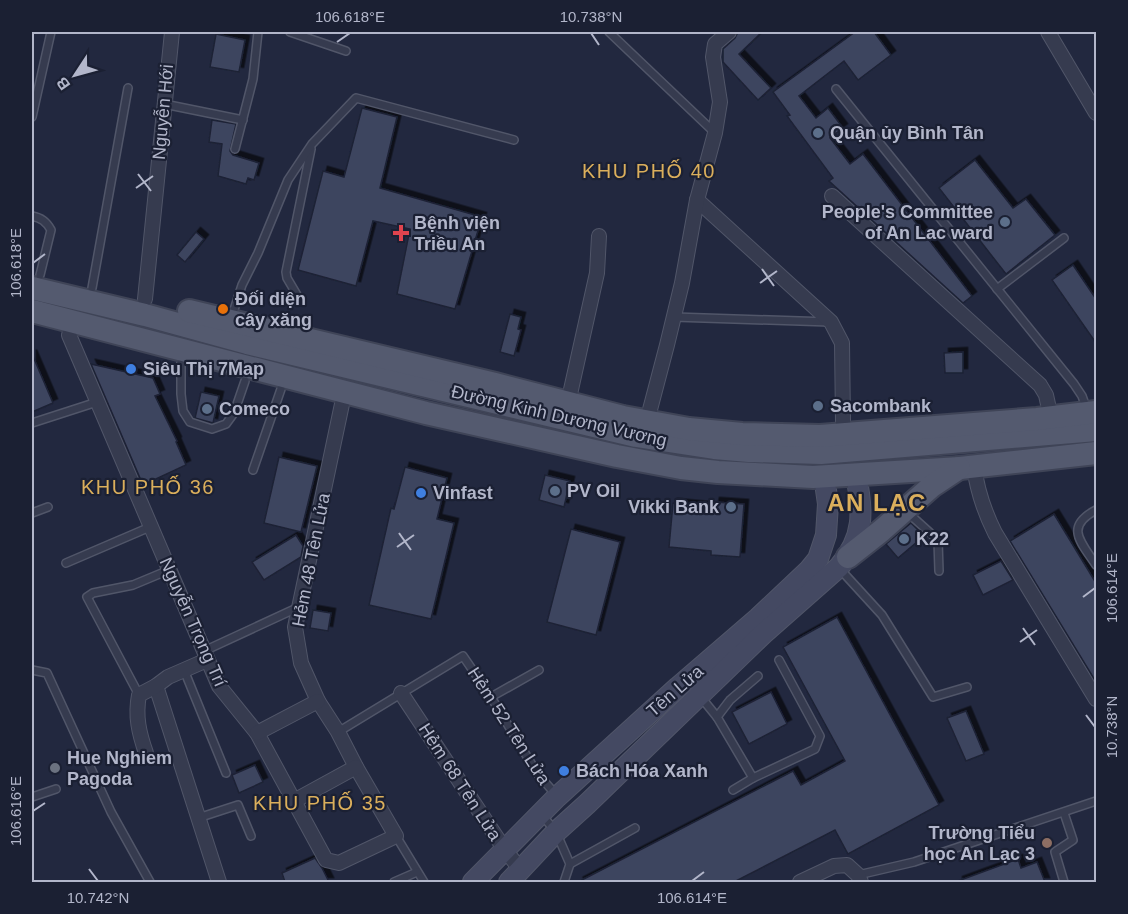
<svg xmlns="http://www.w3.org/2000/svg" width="1128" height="914" font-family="Helvetica,sans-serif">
<defs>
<filter id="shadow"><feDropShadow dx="4.5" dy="-4.5" stdDeviation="0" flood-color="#0009"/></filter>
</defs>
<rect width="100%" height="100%" fill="#22283f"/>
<!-- building -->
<g fill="#3e445f" stroke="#1d2235" stroke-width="1.5" filter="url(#shadow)">
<polygon points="738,32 762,32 739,54 771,88 758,100 723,62 723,49 735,38"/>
<polygon points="855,32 874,32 891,55 858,80 844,61 799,96 816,118 828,108 843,128 830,138 850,164 863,154 972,296 963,303 829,181 833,178 787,116 790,115 773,92"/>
<polygon points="216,34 245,40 239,72 210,67"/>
<polygon points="362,108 397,117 380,188 482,217 455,309 397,294 410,229 373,221 356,286 298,270 323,171 344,177"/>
<polygon points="212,120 236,124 230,151 233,155 259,163 254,180 248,178 246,184 218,176 222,144 209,142"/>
<polygon points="975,160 1013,208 1026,199 1055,235 1006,274 939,188"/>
<polygon points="196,232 204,239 185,262 177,255"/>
<polygon points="1073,265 1096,299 1096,343 1052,280"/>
<polygon points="510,314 521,317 518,329 521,330 514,356 500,352"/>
<polygon points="963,352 963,373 945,373 944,353"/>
<polygon points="32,354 53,403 32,412"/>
<polygon points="91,364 153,378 160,394 155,396 177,441 176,442 186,465 143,485"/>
<polygon points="201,392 219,396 213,423 195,418"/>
<polygon points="279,457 317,466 301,532 264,523"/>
<polygon points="405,467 447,478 437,519 454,523 431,619 369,605 391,508 394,509"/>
<polygon points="545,475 570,481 564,507 539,500"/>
<polygon points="715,502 744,504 740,557 711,555 711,551 669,547 673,503 714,507"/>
<polygon points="1054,514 1096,583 1096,682 1010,541"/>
<polygon points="911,523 924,536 898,558 886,544"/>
<polygon points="571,529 620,542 596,635 547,622"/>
<polygon points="296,535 303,546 301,557 264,580 252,562"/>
<polygon points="1001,561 1013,580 983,595 973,575"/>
<polygon points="313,610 331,613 328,631 310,628"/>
<polygon points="837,617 939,805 848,854 835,830 734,882 578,882 793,771 801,785 845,761 783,647"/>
<polygon points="771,692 787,724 749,744 732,712"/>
<polygon points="966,711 984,754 966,761 947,718"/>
<polygon points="255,765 263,782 239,793 232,775"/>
<polygon points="315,858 322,868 329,882 285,882 282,873"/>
<polygon points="1018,859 1021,868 1037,862 1045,882 958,882 958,881"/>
</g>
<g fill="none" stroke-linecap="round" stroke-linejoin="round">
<defs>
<g id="lane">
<polyline points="290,32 346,51"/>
<polyline points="609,32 715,133"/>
<polyline points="836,89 1074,384 1082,396 1087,410"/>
<polyline points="164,104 243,120"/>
<polyline points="32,117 51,32"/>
<polyline points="235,149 253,79 258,32"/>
<path d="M32,216C41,218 46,221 51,230L40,275"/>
<polyline points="92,288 128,88"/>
<polyline points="997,289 1064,238"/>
<polyline points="297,295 287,278 286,272 311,149"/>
<polyline points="232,316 242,285 258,253 288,180 312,144 356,98 514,140"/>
<polyline points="674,317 830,322"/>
<polyline points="181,363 181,394 183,411 190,422 212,429 226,424 234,413 245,381"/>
<polyline points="32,423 97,402"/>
<polyline points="253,470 281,389"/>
<path d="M1096,510C1064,527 1081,542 1096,565"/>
<polyline points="907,512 938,540 939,571"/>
<polyline points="32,513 48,507"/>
<polyline points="66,563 150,527"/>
<polyline points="839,568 882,615 933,697 967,687"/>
<polyline points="204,651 299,607"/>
<polyline points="32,670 47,673 111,812 150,882"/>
<polyline points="184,670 226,773"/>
<polyline points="139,695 87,597 93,593 133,585 169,570"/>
<polyline points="700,696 717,717"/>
<polyline points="491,697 539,670"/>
<polyline points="338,732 463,656 491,697 537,773 557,796"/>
<polyline points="753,778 717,717 730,700 758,676"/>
<polyline points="733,790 753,778 815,749 820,736 779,660"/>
<polyline points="32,797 56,789"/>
<polyline points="1064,813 1073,840 1055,852 1064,882"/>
<polyline points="542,815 556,832 570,864 564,882"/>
<polyline points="198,818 238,805 251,836"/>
<polyline points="396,836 424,882"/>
<polyline points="570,864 635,828"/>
<polyline points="858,875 914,862 1096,801"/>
<polyline points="394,882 417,872"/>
</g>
<g id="street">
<polyline points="1048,32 1096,113"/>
<polyline points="832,196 1040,385 1046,395 1051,418"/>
<polyline points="697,200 831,322 842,343 843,422 845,435"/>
<polyline points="145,299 172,32"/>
<polyline points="69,335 219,686 257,733 326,860 339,863 396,836 356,767 338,732 318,701 301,663 295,627 342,404"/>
<polyline points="568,403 597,273 599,236"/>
<polyline points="647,421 667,345 682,283 697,200 715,133 720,102 713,57 715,44 729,32"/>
<path d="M974,466C977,490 984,511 995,533L1096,699"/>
<polyline points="156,686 219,882"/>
<polyline points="401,693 505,850 521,870"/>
<polyline points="257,733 318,701"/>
<path d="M146,753C139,733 135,716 139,695L156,686L168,677L207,660"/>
<polyline points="294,801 356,767"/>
<polyline points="800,882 834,866 847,865 858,875 861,882"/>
</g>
<g id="secondary">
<polyline points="473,882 557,797 678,687 758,618 809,570 818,559 826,535 828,504 824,476"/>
<path d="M509,882L556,832L587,804L763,634L839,567C865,537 863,511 856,475"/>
</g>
<g id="primary">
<polyline points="32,288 145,315 247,343 636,436 714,448 749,451 821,453 1096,430"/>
<polyline points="32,311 426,413 617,456 681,468 718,472 813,477 960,468 1096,453"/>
<polyline points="189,311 495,384 623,417 689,429 742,434 820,436 1037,419 1096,412"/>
<polyline points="848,557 881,531 932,486 959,468"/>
</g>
</defs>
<!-- lane casing -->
<use href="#lane" stroke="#515669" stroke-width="10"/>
<!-- street casing -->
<use href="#street" stroke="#515669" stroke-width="16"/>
<!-- secondary casing -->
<use href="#secondary" stroke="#515669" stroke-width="22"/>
<!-- primary casing -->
<use href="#primary" stroke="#3f4457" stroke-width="26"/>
<!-- lane -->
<use href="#lane" stroke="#363b4f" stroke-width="7"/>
<!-- street -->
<use href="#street" stroke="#363b4f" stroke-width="14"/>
<!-- secondary -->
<use href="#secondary" stroke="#444962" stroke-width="20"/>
<!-- primary -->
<use href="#primary" stroke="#545a6f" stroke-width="22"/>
</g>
<!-- ticks -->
<path fill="none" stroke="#b2b6ca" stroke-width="2" d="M591,33L599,45M337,42L350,33M138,174L151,191M136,188L153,176M33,263L45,254M762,269L774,286M760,283L777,271M399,533L411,550M397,547L414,535M1083,597L1095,588M1023,628L1035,645M1020,642L1037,630M1086,715L1095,727M33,811L45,803M89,869L98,881M692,881L704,872"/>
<!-- markers -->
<g fill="#5c6f8a" stroke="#1b2033" stroke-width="2">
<circle cx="818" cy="133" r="6"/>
<circle cx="1005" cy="222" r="6"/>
<circle cx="818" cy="406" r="6"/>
<circle cx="207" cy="409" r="6"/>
<circle cx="555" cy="491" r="6"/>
<circle cx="731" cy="507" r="6"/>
<circle cx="904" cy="539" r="6"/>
</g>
<path fill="#e0444e" stroke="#1b2033" stroke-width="2" d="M398 224h6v6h6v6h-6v6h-6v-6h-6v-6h6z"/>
<circle fill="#e8710a" stroke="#1b2033" stroke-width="2" cx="223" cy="309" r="6"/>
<g fill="#3f7fe0" stroke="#1b2033" stroke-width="2">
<circle cx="131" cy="369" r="6"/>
<circle cx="421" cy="493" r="6"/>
<circle cx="564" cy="771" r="6"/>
</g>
<circle fill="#6b7280" stroke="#1b2033" stroke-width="2" cx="55" cy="768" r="6"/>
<circle fill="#8d6e63" stroke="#1b2033" stroke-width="2" cx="1047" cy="843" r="6"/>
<g text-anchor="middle" stroke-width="4.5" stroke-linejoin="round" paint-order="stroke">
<!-- street labels -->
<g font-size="18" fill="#b2b6ca" stroke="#1b2033">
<text transform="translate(163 112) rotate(-85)" y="6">Nguyễn Hới</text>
<text transform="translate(559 416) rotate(13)" y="6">Đường Kinh Dương Vương</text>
<text transform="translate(311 560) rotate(-79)" y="6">Hẻm 48 Tên Lửa</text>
<text transform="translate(193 622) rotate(66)" y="6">Nguyễn Trọng Trí</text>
<text transform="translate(675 691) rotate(-41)" y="6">Tên Lửa</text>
<text transform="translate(509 726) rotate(57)" y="6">Hẻm 52 Tên Lửa</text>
<text transform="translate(460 782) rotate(57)" y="6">Hẻm 68 Tên Lửa</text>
</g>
<!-- poi labels -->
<g font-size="18" font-weight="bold" fill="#b2b6ca" stroke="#1b2033" text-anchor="start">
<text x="830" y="139">Quận ủy Bình Tân</text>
<text x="993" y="218" text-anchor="end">People's Committee<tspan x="993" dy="21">of An Lac ward</tspan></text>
<text x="414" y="229">Bệnh viện<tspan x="414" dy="21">Triều An</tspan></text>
<text x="235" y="305">Đối diện<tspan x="235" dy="21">cây xăng</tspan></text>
<text x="143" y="375">Siêu Thị 7Map</text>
<text x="830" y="412">Sacombank</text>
<text x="219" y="415">Comeco</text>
<text x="567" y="497">PV Oil</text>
<text x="433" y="499">Vinfast</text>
<text x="719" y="513" text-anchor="end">Vikki Bank</text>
<text x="916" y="545">K22</text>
<text x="67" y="764">Hue Nghiem<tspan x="67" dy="21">Pagoda</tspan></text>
<text x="576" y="777">Bách Hóa Xanh</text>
<text x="1035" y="839" text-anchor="end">Trường Tiểu<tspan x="1035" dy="21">học An Lạc 3</tspan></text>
</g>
<!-- neighbourhood labels -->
<g font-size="20" letter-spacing="1.5" fill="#dbaf5c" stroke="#1b2033">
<text x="649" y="178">KHU PHỐ 40</text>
<text x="148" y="494">KHU PHỐ 36</text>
<text x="320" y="810">KHU PHỐ 35</text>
</g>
<!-- district labels -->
<g font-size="24" font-weight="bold" letter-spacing="1.5" fill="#dbaf5c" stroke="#1b2033">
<text x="877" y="511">AN LẠC</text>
</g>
</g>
<!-- border -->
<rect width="1128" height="914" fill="none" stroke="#1b2033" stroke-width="66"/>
<!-- north arrow -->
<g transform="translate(75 75) rotate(234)" stroke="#1b2033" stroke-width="4.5" paint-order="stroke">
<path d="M0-4.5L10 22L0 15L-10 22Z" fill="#b2b6ca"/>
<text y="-9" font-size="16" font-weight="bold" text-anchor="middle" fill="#b2b6ca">B</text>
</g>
<rect x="33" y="33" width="1062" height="848" fill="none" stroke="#b2b6ca" stroke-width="2"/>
<g font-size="15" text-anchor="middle" fill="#b2b6ca">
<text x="350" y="22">106.618°E</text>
<text x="591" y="22">10.738°N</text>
<text transform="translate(16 263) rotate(-90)" y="5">106.618°E</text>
<text transform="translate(1112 588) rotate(-90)" y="5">106.614°E</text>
<text transform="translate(1112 727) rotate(-90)" y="5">10.738°N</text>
<text transform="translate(16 811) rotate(-90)" y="5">106.616°E</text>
<text x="98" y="903">10.742°N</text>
<text x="692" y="903">106.614°E</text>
</g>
</svg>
